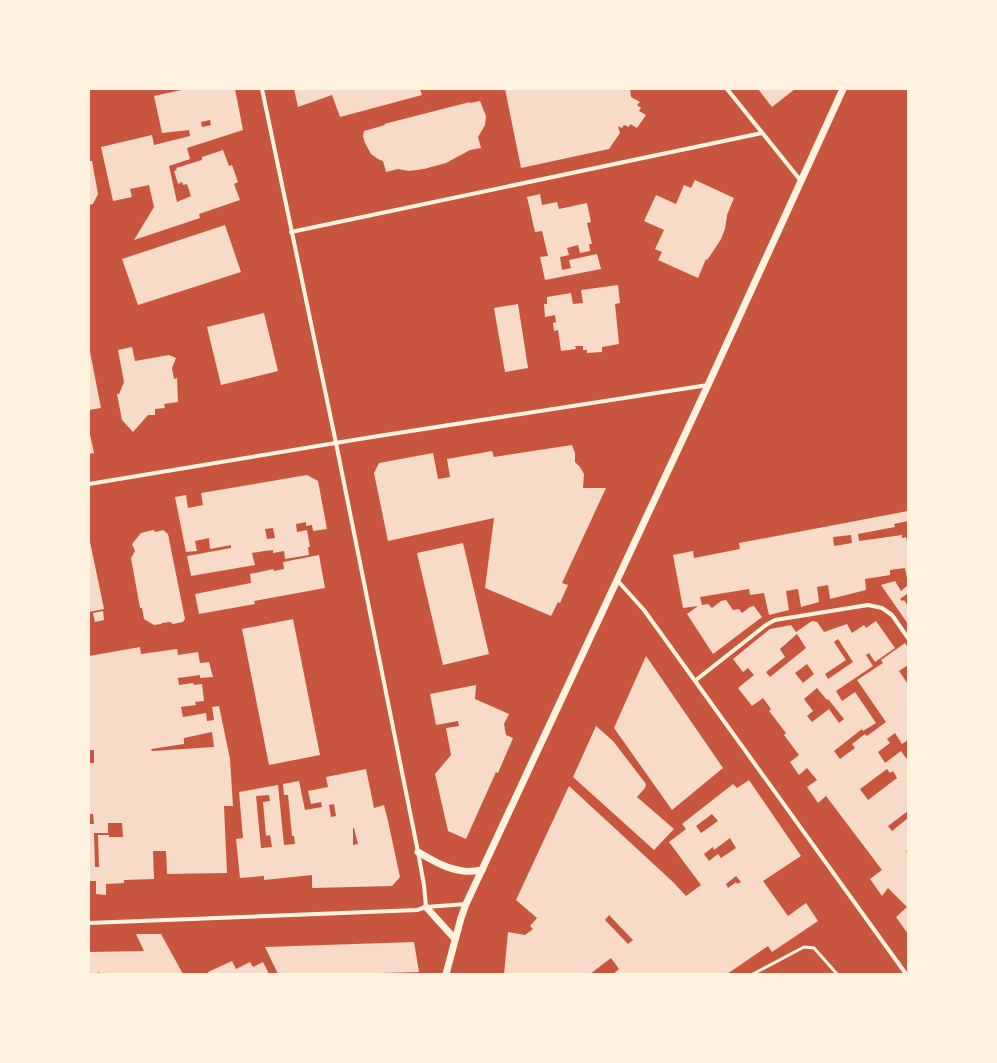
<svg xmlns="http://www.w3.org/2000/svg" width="997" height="1063" font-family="'Public Sans',sans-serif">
<rect width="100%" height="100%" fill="#c8553d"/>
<!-- building -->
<g fill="#f7dbc8" fill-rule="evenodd">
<path d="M186,89H235L243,130L187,148L190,159L169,166L177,202L191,196L187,184L183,185L182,182L178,184L174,171L177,170L176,168L202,160V157L223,150L229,166L232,165L238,182L234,184L240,200L199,214L200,218L134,240L154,207L149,185L130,189L132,197L113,201L101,147L152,135L154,145L190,136L189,130L162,133L154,96ZM210,120L211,125L202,127L201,122Z"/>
<polygon points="294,89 420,89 422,95 340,117 332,95 298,107"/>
<polygon points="505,89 630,89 631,97 640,102 637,105 641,108 639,111 646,115 637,128 630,124 629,127 624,125 622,128 618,126 620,133 609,149 521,168"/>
<polygon points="758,89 795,89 772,107"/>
<polygon points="480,101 486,116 485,125 478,137 481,148 470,150 446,163 424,169 409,171 398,169 386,172 383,161 378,159 371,154 365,143 363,136 364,131 385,125 384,124 470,102 470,103"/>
<polygon points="89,161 92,161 98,194 93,204 89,205"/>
<polygon points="695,180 734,198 727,215 725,229 721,239 712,253 707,260 706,259 698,278 658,260 662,252 655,249 664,230 644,221 656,195 676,204 684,185 691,188"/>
<polygon points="540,194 542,205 557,202 559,209 587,203 591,222 587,223 592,244 589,244 590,251 580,253 578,245 567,248 569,255 560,257 562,270 571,268 569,260 597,254 601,269 545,280 540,257 548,256 542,231 535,232 527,197"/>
<polygon points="225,225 241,272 138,305 122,259"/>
<polygon points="618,285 620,303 615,304 619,344 602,347 602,352 587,353 587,350 583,350 583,346 575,346 576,349 561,351 558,330 554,331 553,323 556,322 555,315 545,317 544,304 547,304 547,297 571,293 573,304 583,303 581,290"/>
<polygon points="518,304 528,368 505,372 494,308"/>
<polygon points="264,313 278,371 221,385 207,327"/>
<polygon points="89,347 101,408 89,410"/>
<polygon points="132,347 135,361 169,355 176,358 172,368 174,379 177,378 178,402 164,404 165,408 155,409 155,415 148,415 133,432 122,420 117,394 119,394 124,382 118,350"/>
<polygon points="89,430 94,453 89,454"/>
<polygon points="572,445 575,453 575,462 580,467 584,474 583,488 606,488 562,583 568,585 560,603 558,602 551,616 485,588 494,518 388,541 374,473 379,463 433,453 438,479 450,477 447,459 492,451 494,457"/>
<path d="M307,475L318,481L327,529L313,531L312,525L306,526V522L296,524L297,532L307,530L310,547H308L309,555L285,559L284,551L273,553V550L264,551L252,553L255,565L191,576L187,556L231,548V545L210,549L209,538L195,541L197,551L186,552L175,497L186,495L188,508L203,505L201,493ZM273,528L275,538L267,539L265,529Z"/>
<path d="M908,511V521L894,524L895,527L858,534L859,541L902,535V538L906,537L908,544V577L907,578L905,568L890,570V575L865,579L866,590L830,599L828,585L817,587L819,602L801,607L798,589L786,591L789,610L769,615L764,593L750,595L749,589L700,597L702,605L708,604L712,608L721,601L726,600L733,610L739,609L742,613L750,607L754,606L762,617L713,654L687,614L698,606L683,608L673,555L693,551L694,558L740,549L739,543ZM851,535L852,543L834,546L833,537Z"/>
<polygon points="153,530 156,532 163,530 168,534 185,619 183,622 173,624 170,622 162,623 161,624 154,625 144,619 142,608 140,608 131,558 135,551 132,544 141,533"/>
<polygon points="89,537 104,609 89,612"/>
<polygon points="463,543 489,654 443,665 417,553"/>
<polygon points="319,555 325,588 254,601 255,604 199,614 195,594 251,583 250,574 273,569 274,571 284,569 283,562"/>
<polygon points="895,581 901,591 908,585 908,596 907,594 900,599 902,601 904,600 908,606 908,624 881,585"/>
<polygon points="103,611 104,620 95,622 93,613"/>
<polygon points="293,619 320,755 269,765 242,629"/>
<path d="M812,621L817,622L824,632L847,624L852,633L864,625L866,628L876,621L895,648L875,662L869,653L866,655L873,666L836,691L842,701L855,692L876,723L863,731L862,729L834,751L840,759L855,748L852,744L865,734L867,736L886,722L857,680L883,663L881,660L905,643L908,648V665L899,671L908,684V740L902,744L895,733L887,739L890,743L878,752L885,763L901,751L906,758L908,757V811L888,826L892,831L908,818V850L906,851L908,854V934L896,917L907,907L888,888L882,896L870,879L882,870L826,796L818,803L807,787L817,780L807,768L799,775L790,762L799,755L784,735L786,733L769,711L771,709L763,698L752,706L738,688L754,675L748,668L743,672L733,659L770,629L791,625L796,632ZM797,634L806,648L770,677L766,672L785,657L780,649ZM838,639L853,662L828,679L825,674L846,660L834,642ZM807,664L814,674L803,683L795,673ZM817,688L827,700L828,699L844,719L839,723L829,709L812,722L807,716L813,711L804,699ZM887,769L890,773L893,771L897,778L868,800L860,789Z"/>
<path d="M140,647L141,654L177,649L178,655L198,652L200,663L209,662L213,677L200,678V675L178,678L179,685L193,683L194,685L202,684L204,701L195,702L196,705L181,707L183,717L206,713L207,721L214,720L212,707L219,706L230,759L233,806H224L227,873L167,874L166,851H153L154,879L124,880V883L106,884V895L96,894V881H89V824H94L93,814H89V763H94V750H89V656ZM212,732L214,747L152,751L151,749L184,744V738ZM108,823H122L123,837H109V835H98L99,867H95L94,833H108Z"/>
<polygon points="646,656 723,768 672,810 614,728"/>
<polygon points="476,685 475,699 509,714 504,724 506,735 513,738 498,773 496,772 466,839 448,831 435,774 451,755 446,728 459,726 458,721 436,725 430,694"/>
<polygon points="596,726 613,741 646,784 645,788 637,797 674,829 654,850 573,777"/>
<path d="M366,769L374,808L384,805L388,821L400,877L392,886L312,888V875L264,880V876L240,878L236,839L243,838L239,792L278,785L284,845L295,844L294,836H292L288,795H284L283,784L299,781L305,810L322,807L321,802L311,804L308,791L328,787L326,777ZM269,795L270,801L263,802L266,836L270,835L272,847L261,848L256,796ZM334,804L336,816L331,817L329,805ZM353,828H354L358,844L353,845Z"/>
<path d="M749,780L801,856L763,881L788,916L806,903L818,921L772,952L768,946L727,974H613L619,969L611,958L590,974H504L508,932L525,935L533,929L530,926L537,918L516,900L569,786L673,882L686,896L701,885L669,842L686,829L682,824L733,784L737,788ZM712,814L718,821L701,833L696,826ZM730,838L736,848L721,858L718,854L709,861L704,854L713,847L714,850ZM736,876L741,882L737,884L736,882L728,888L726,884ZM609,915L633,940L628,944L605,920Z"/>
<polygon points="136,934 161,934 183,974 100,974 99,972 95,974 89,974 89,952 144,951"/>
<polygon points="414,942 419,972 382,973 382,974 278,974 265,947"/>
<polygon points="232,961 236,969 250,962 253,967 263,962 269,974 209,974 208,972"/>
</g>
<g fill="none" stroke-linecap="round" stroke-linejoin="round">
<!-- service -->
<polyline stroke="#fff3e0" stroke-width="3" points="753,974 804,947 814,948 837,974"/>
<!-- minor -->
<g stroke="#fff3e0" stroke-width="4">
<polyline points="262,89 336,443 418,852 424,885 426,907"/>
<polyline points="727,89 801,181"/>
<polyline points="291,232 762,133"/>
<polyline points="89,484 372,437 708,385"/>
<polyline points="617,580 644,610 906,974"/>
<polyline points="696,680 766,625 775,620 868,605 882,608 892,615 908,638"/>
<polyline points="89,923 417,910 426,907 466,904"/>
</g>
<!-- tertiary -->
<g stroke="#fff3e0" stroke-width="7">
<path d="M418,852C432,860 446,869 463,871C469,872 476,871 482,870"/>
<polyline points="426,907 455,939"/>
<polyline points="446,974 461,918 466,904 708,385 843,89"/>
</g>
</g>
<!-- border -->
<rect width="997" height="1063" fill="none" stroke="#fff3e0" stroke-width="180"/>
</svg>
